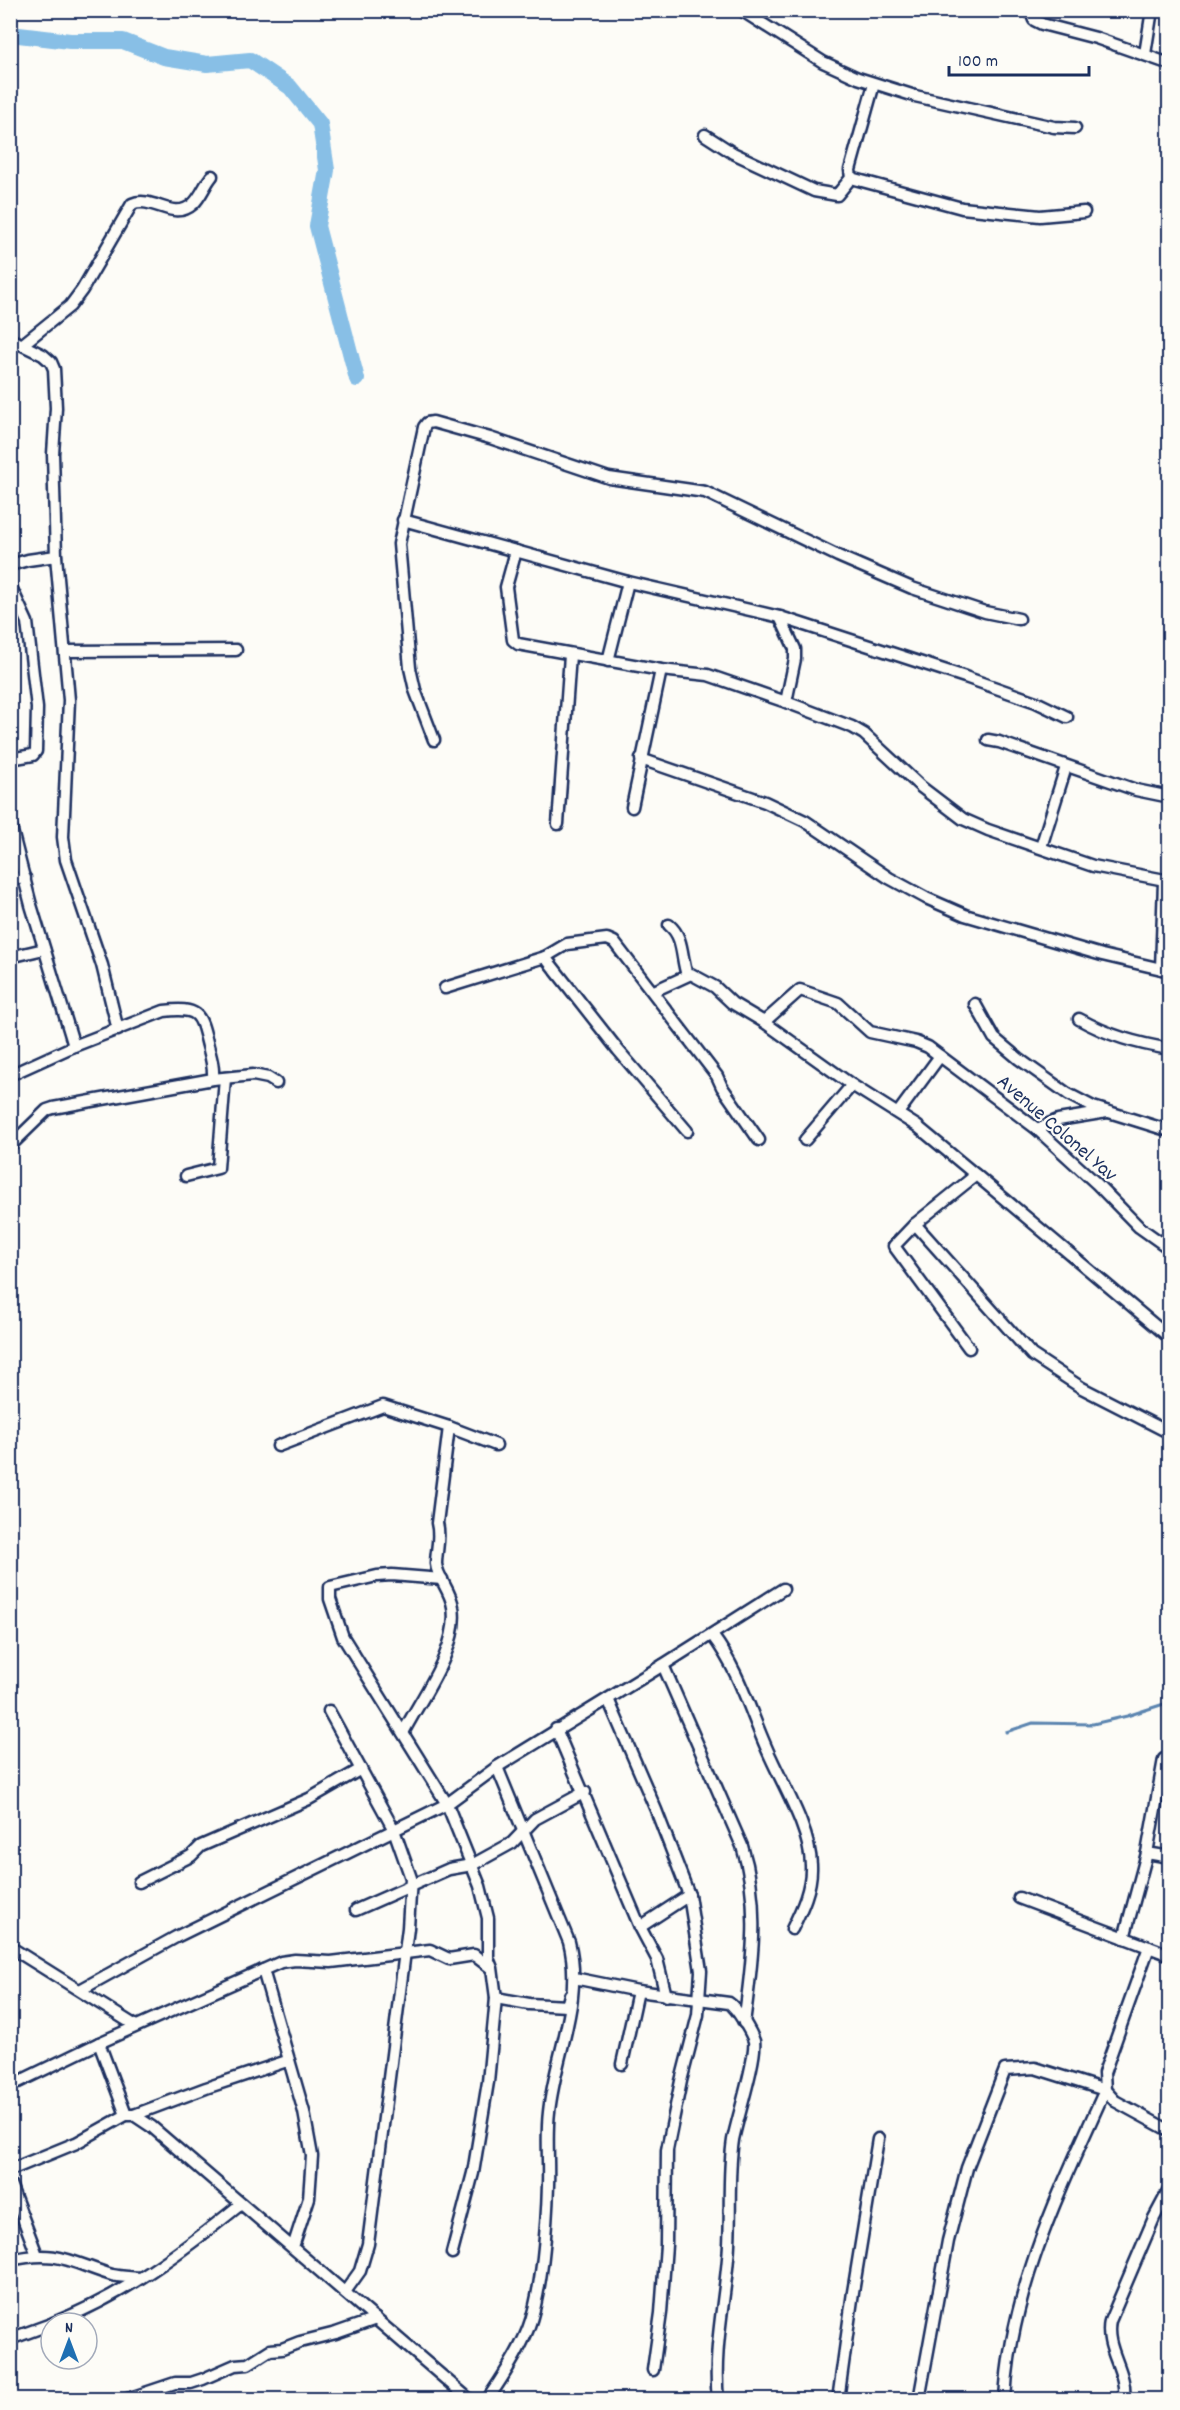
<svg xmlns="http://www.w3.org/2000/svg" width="1180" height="2410" font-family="Dekko,sans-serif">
<rect width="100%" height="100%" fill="#fdfcf7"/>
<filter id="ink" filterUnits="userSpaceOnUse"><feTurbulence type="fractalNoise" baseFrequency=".0167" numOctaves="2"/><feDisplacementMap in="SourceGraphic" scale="12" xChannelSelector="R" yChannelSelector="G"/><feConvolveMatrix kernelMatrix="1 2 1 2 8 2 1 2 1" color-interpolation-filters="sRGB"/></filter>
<g filter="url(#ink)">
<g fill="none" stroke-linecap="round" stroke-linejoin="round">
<!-- stream -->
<polyline stroke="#5c85b0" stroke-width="3" points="1006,1732 1033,1723 1093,1724 1127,1716 1170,1702"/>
<!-- river -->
<polyline stroke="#88bfe6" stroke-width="16" points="10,34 70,41 123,41 164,57 207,64 250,60 290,87 320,124 327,170 317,226 357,379"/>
<defs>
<g id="street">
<polyline points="741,10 823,62 858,78 915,96 1054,127 1075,128"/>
<polyline points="1030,10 1034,20 1042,24 1096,38 1170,64"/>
<polyline points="1145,54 1152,10"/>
<polyline points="705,135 733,153 814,191 837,195 851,178 850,170 874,84"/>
<polyline points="851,178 962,208 1040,216 1084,212"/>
<polyline points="10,339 43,355 51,362 54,369 56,408 53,454 56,556 69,700 63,837 66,860 102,965 118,1030"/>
<path d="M23,344L70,306L82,290L132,204C153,195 173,222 193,204C201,197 205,184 212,176"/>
<polyline points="403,520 628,582 608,661"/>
<polyline points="516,551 506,587 513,640 518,644 661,670 708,675 786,702 852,727 864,734 921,787 963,819 988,830 1093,866 1170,881"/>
<polyline points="10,565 28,560 56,556"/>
<polyline points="628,582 780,617 965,677 1036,702 1067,717"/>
<polyline points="10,585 27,622 37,708 36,751 33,755 10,759"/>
<polyline points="780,617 795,649 795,659 786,702"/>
<polyline points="66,651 236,650"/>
<polyline points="434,740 415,690 410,668 399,544 424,427 427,423 433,422 490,438 609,478 705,492 838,556 912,588 985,612 1019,619"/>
<polyline points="988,740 999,742 1136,790 1170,797"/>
<polyline points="641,759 765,802 805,821 889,878 926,898 965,915 1102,955 1170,971"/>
<polyline points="632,807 661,670"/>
<polyline points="10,823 31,905 74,1046"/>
<polyline points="558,824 570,655"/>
<polyline points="1041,847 1066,767"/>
<polyline points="10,879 25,878"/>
<path d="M669,925C684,937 681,958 687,975"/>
<polyline points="10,957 44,949"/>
<polyline points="1161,969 1164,881"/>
<polyline points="445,988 545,957"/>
<polyline points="654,991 691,974 715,987 732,1003 764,1022 852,1085 917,1126 976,1175"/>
<polyline points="975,1004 994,1038 1019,1059 1068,1094 1093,1107 1170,1131"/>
<path d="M1079,1019C1110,1036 1135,1043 1170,1049"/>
<polyline points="764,1022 800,990 838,1003 870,1032 916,1042 928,1047 1037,1129 1097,1184 1139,1227 1170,1249"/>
<path d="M10,1075L74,1046L164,1011C200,1007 200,1014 208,1046C211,1057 214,1067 213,1079"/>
<polyline points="898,1113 940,1056"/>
<polyline points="1037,1129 1058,1120 1107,1112"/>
<polyline points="687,1131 618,1050 545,957 567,944 607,939 614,942 717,1076 722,1087 759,1140"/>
<polyline points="805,1140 852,1085"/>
<polyline points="10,1146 47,1110 53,1108 213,1079 253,1075 268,1078 276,1083"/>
<polyline points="186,1176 218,1168 225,1078"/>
<polyline points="915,1224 1032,1355 1082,1388 1170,1433"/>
<polyline points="969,1348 894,1246 915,1224 976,1175 1170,1338"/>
<polyline points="278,1446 383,1406 449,1427 496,1445"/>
<polyline points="442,1579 392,1575 377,1576 330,1587 330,1599 343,1637 447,1804 480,1886 488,1918 488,1958 492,1968 496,1998 488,2082 473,2173 452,2253"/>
<path d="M712,1635C741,1673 751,1716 771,1758C785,1789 810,1830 811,1865C812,1888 802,1909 792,1929"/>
<path d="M663,1665L742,1846C761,1906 752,1963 744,2023"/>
<polyline points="608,1699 656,1810 689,1895 701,1971 698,2015 681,2081 667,2150 666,2245 661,2313 653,2370"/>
<polyline points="329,1711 394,1830 411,1878 408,1928 368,2244 360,2271 345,2292"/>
<polyline points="556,1729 640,1927 657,1959 666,1996"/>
<path d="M403,1733C421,1698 460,1647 453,1607C451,1591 437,1577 436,1564C436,1550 441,1538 437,1523L449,1427"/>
<polyline points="1147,1853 1170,1857"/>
<polyline points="139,1882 191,1856 201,1846 309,1799 361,1769"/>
<polyline points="1019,1898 1170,1955"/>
<polyline points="356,1910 449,1869 472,1865 512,1843 535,1819 585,1792"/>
<polyline points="640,1927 689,1895"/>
<polyline points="1124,1938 1147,1853 1164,1759"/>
<polyline points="10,1947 136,2026"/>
<polyline points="1149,1947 1104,2073 1105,2090 1115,2101 1170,2131"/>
<polyline points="263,1970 304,2112 312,2156 309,2198 293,2247"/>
<path d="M574,1978L638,1991L729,2003C737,2008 751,2032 754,2041C757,2057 737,2119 733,2140C727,2179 732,2219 728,2258C724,2306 713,2352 718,2400"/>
<polyline points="80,1990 176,1937 447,1804 497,1767 663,1665 783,1589"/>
<polyline points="496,1998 529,2004 567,2006 570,1995"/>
<polyline points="99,2043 126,2115"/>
<polyline points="622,2064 638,1991"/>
<polyline points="10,2086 99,2043 281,1962 295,1960 331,1962 430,1950 449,1959 474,1955 491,1968"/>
<polyline points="134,2115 206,2088 287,2061"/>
<polyline points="10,2170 76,2143 126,2115 134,2115 152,2127 470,2400"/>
<polyline points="10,2184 37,2255"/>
<path d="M10,2260C58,2249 70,2262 112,2275C121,2277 131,2277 140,2278"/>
<path d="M53,2323C123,2296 183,2251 241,2204"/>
<polyline points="10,2339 51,2324"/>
<polyline points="124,2400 175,2383 191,2383 203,2379 235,2365 248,2364 270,2350 282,2349 300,2342 336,2333 376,2319"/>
<path d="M487,2400C503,2377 518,2354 528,2329C542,2293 547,2223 548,2185C549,2160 546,2136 549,2112C555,2054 584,2000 569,1942L497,1767"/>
<polyline points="838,2400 853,2292 878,2139"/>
<path d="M919,2400L948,2241L967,2168L1005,2070L1035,2068L1105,2090C1061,2188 1010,2290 1005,2400"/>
<path d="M1124,2400C1128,2371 1104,2349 1110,2321L1154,2218L1170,2188"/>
</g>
</defs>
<!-- street casing -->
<use href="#street" stroke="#1b2f5e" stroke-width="15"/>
<!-- street -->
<use href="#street" stroke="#fdfcf7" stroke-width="10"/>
</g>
</g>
<g text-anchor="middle" stroke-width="4.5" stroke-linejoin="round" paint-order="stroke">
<!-- street labels -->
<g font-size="21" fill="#1b2f5e" stroke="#fdfcf7">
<text transform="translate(1058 1127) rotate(41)" y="7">Avenue Colonel Yav</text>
</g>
</g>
<!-- margin -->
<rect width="1180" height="2410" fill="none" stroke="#fdfcf7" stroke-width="36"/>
<rect x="18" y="18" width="1144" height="2374" fill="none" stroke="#1b2f5e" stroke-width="2" filter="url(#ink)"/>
<!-- north arrow -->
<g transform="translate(69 2341)"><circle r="28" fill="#fdfcf7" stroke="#a3aaba" stroke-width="1.5"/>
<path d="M0-4.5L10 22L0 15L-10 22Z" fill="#1f6fb2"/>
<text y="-9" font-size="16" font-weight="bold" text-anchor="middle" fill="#1b2f5e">N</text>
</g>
<!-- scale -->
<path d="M949 66v9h140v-9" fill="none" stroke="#1b2f5e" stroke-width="3"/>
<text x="958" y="66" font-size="18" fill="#1b2f5e" stroke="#fdfcf7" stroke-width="4.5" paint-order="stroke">100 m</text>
</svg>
